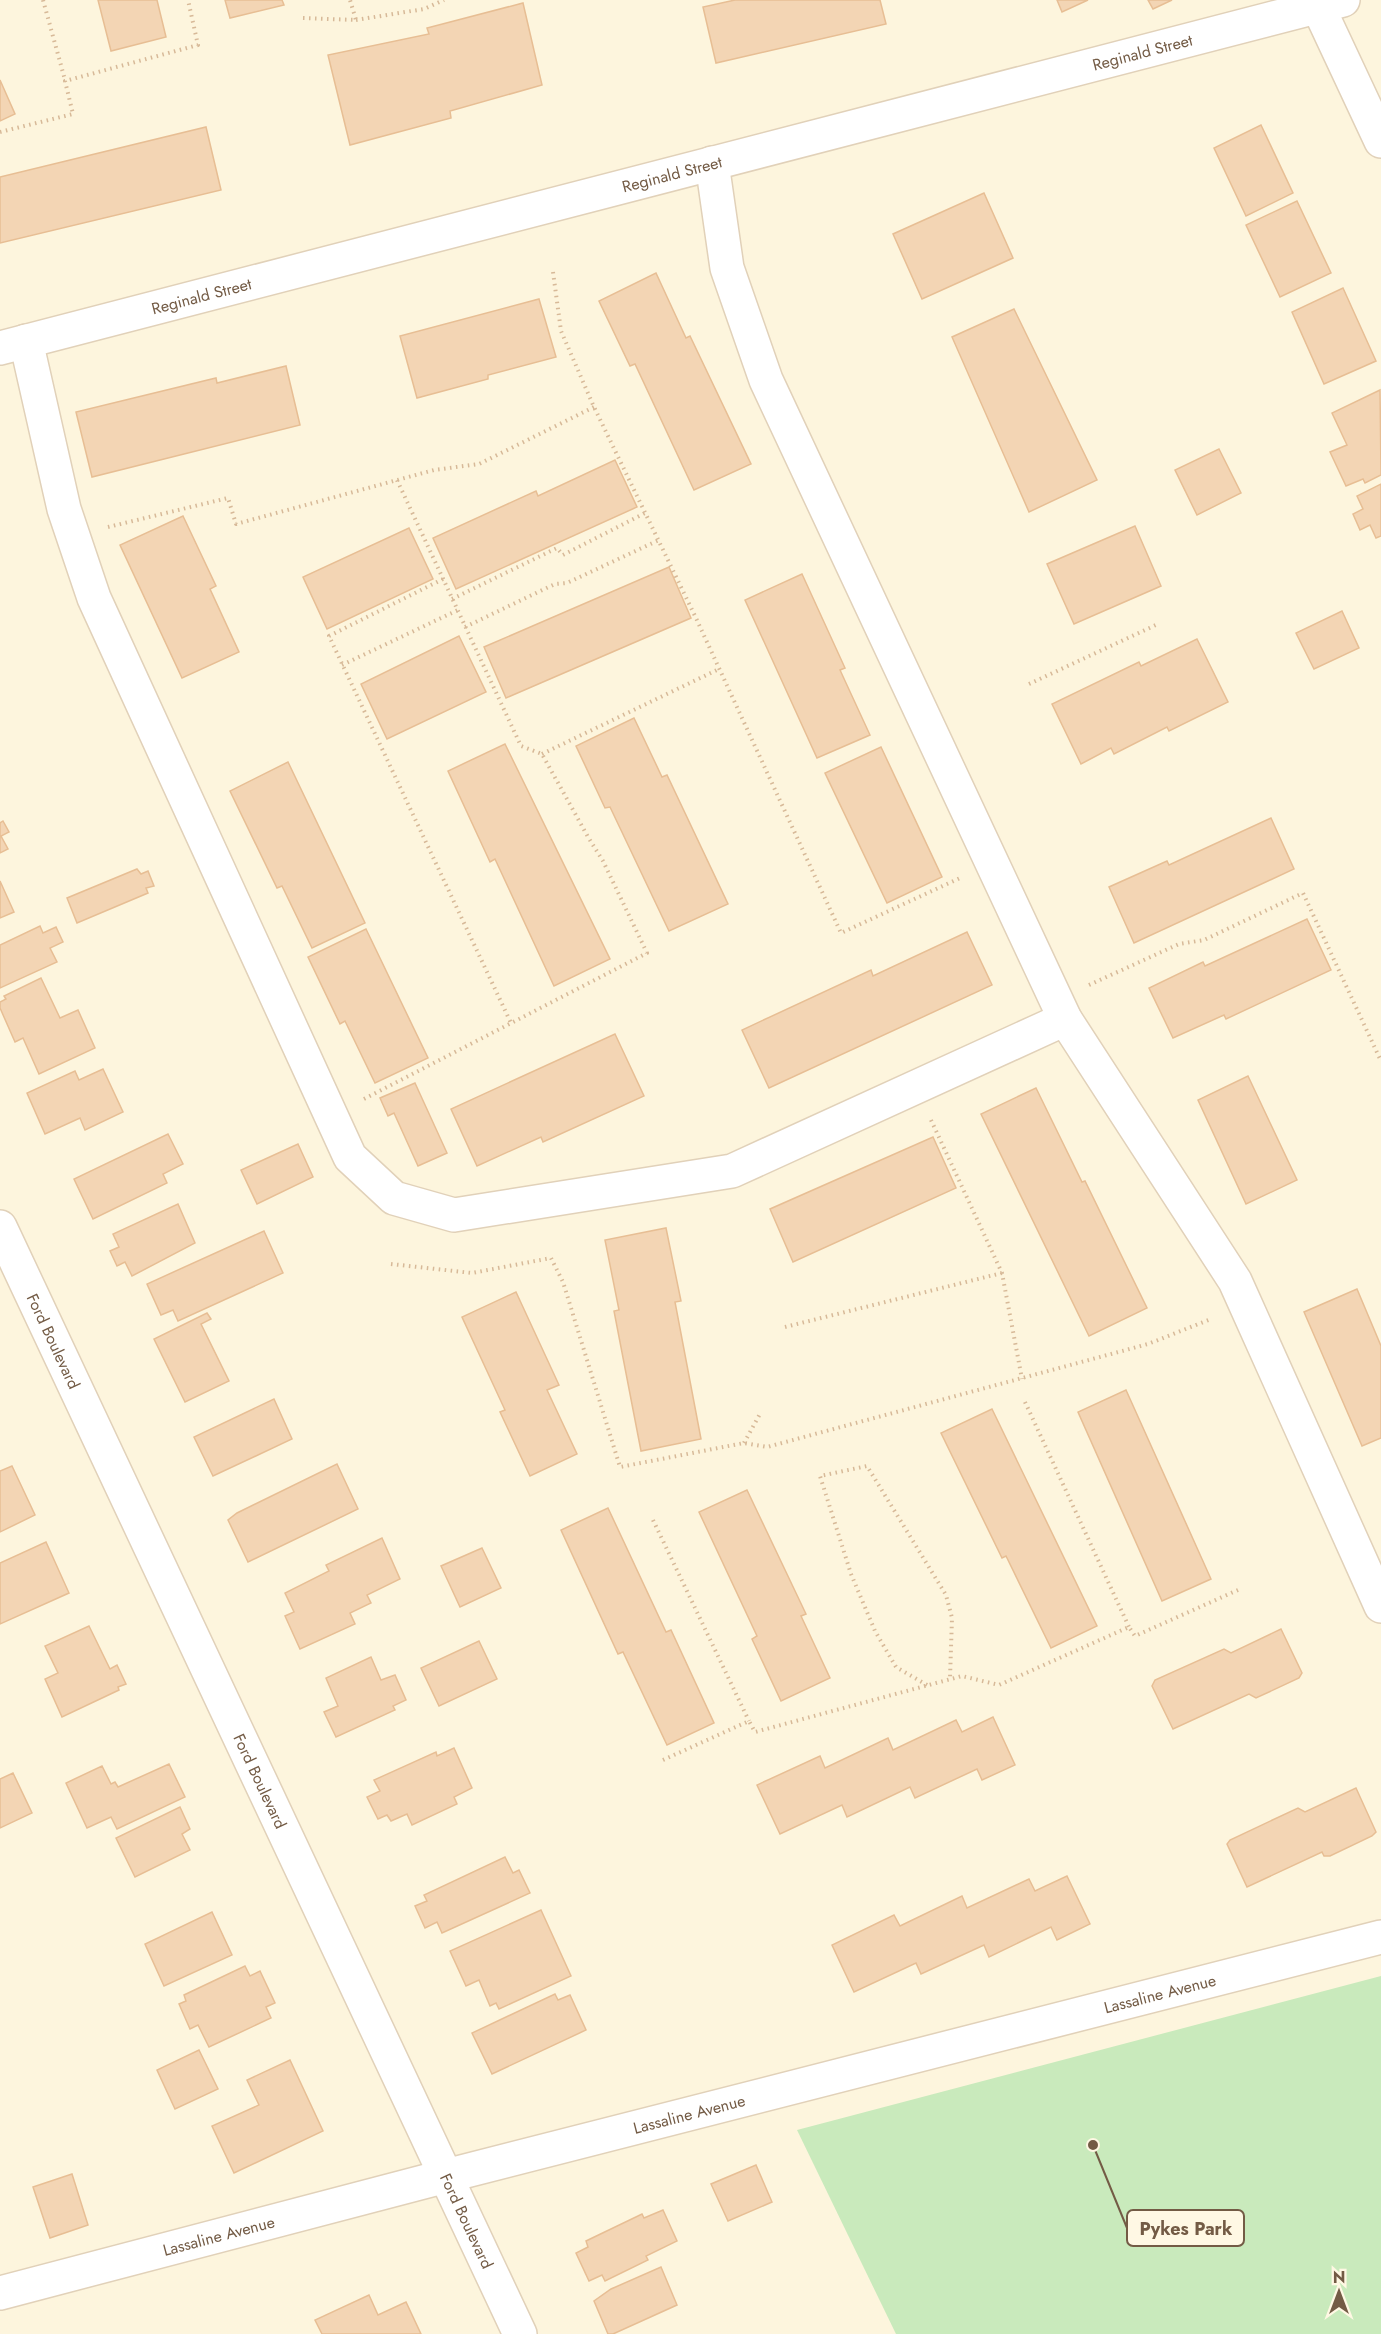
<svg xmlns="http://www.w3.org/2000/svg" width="1381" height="2334" font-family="Jost,sans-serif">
<rect width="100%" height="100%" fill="#fdf5dd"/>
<!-- green -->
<polygon fill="#c9eabc" points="1381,1976 1381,2334 896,2334 797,2130"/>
<!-- building -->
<g fill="#f3d5b4" stroke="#e7be94" stroke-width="1.5">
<polygon points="98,0 157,0 166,37 111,51"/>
<polygon points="225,0 282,0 284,5 230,18"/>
<polygon points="735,0 880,0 886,24 716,63 703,7"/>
<polygon points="1057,0 1088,0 1062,12"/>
<polygon points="1148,0 1172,0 1153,9"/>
<polygon points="523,3 542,85 450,111 451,118 350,145 328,55 429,34 427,28"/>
<polygon points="0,80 15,114 0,121"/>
<polygon points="1261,125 1293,193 1246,216 1214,148"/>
<polygon points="206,127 221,190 0,243 0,177"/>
<polygon points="984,193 1013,258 922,299 893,234"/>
<polygon points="1297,201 1331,273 1280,297 1246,225"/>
<polygon points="656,273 686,338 690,336 751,464 694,490 635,364 630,366 599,301"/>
<polygon points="1343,288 1376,361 1324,384 1292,312"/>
<polygon points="539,299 556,357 488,375 488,379 417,398 400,336"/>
<polygon points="1014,309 1097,480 1029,512 952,337"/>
<polygon points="286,366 300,425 92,477 76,412 216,378 217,383"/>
<polygon points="1380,390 1381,475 1365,483 1363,479 1346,486 1330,452 1347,445 1332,413"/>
<polygon points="1219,449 1241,493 1197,515 1175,470"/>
<polygon points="615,460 637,507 456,589 433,538 536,491 538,496"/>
<polygon points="1381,484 1381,536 1376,538 1370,525 1360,530 1353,514 1363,509 1357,496"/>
<polygon points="183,516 216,586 210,589 239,652 182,678 120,545"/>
<polygon points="1135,526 1161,586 1074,624 1047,564"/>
<polygon points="409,528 433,579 327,629 303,577"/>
<polygon points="669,567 691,618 506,698 484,647"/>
<polygon points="802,574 845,668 840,670 870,735 817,758 745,600"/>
<polygon points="1342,611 1359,648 1314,669 1296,633"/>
<polygon points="459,636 486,692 387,739 361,684"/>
<polygon points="1197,639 1228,702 1169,731 1167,727 1114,754 1111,748 1081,764 1052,704 1139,662 1141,666"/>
<polygon points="634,718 662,777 667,775 728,904 669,931 610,807 605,808 576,746"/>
<polygon points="505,744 610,959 554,986 495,859 490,862 448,771"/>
<polygon points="881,747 942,877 887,903 825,773"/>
<polygon points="288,762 365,923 312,948 282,886 277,888 230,791"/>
<polygon points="1271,818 1294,869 1134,943 1109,887 1167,861 1169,865"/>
<polygon points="3,821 9,832 1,836 8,849 0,853 0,823"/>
<polygon points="137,869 141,874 148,871 154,886 146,888 148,893 77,923 67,898"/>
<polygon points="0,881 14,912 0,918"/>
<polygon points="1307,919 1331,970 1226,1019 1224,1015 1173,1038 1149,988 1203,962 1205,966"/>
<polygon points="40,926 43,933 56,927 63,942 50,948 57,962 0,988 0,945"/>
<polygon points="366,929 428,1058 375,1083 345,1021 340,1024 308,957"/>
<polygon points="967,932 992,985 769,1088 742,1030 871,970 873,976"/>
<polygon points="41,978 60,1018 78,1010 95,1048 39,1074 23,1038 15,1042 0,1008 0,1002 6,999 4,996"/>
<polygon points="615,1034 644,1096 543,1142 541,1137 477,1166 451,1109"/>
<polygon points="103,1069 123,1112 85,1130 80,1118 45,1134 27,1093 75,1071 79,1080"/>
<polygon points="1248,1076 1297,1180 1246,1204 1198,1100"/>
<polygon points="415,1083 447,1153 418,1166 394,1113 388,1116 380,1098"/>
<polygon points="1036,1088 1082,1182 1085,1181 1147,1308 1089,1336 981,1114"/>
<polygon points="168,1134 183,1164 163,1174 167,1183 93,1219 74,1179"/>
<polygon points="933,1137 956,1188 793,1262 770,1209"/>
<polygon points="298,1144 313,1177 257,1204 241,1170"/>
<polygon points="178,1204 195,1243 132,1276 125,1262 117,1266 110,1251 119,1247 113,1234"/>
<polygon points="666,1228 681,1301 675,1302 701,1439 641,1451 614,1311 619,1310 605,1240"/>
<polygon points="264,1231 283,1273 178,1321 173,1310 161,1315 147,1284"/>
<polygon points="1357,1289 1381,1346 1381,1438 1362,1446 1304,1312"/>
<polygon points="516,1292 559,1385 547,1390 577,1454 530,1476 500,1412 505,1410 462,1317"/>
<polygon points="207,1313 211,1319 201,1324 229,1381 185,1402 154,1339"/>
<polygon points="1126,1390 1211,1579 1162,1601 1078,1412"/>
<polygon points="274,1399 292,1439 213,1476 194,1437"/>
<polygon points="992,1409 1097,1626 1051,1648 1006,1556 1002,1558 941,1433"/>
<polygon points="337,1464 358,1509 248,1562 228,1520 237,1513"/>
<polygon points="12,1466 35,1515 0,1532 0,1471"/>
<polygon points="747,1490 806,1614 801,1616 830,1678 781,1701 752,1639 757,1636 699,1512"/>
<polygon points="608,1508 666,1632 671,1630 714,1723 667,1745 623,1652 618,1654 561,1530"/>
<polygon points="382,1538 400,1579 367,1595 371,1603 350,1613 355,1624 300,1649 285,1616 294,1612 285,1593 329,1571 326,1565"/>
<polygon points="46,1542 69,1593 0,1624 0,1563"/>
<polygon points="482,1548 501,1588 460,1607 441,1566"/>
<polygon points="89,1626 110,1669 117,1665 126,1684 118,1687 119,1690 62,1717 45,1679 58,1673 45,1646"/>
<polygon points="1281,1629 1302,1673 1299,1678 1256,1698 1249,1694 1173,1729 1152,1686 1155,1680 1224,1649 1231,1653"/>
<polygon points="479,1641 497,1679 439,1706 421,1668"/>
<polygon points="371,1657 381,1680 395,1675 406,1700 393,1706 395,1710 336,1737 324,1712 338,1706 326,1678"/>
<polygon points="993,1717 1015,1765 982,1780 977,1769 915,1798 910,1787 847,1817 842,1805 780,1834 757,1785 820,1756 825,1768 888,1738 893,1750 956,1720 962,1732"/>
<polygon points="454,1748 472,1788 454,1797 457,1804 412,1825 407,1814 391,1821 387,1815 378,1819 367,1797 380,1791 374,1780 436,1752 437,1756"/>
<polygon points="169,1764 185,1797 117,1829 111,1817 87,1828 66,1783 102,1766 111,1784 115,1782 118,1787"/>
<polygon points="13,1773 32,1813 0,1828 0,1779"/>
<polygon points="1356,1788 1376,1832 1372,1836 1330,1856 1324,1856 1322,1852 1247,1887 1227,1844 1230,1840 1298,1808 1305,1812"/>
<polygon points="180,1807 190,1829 182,1834 190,1850 135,1877 116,1838"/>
<polygon points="505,1857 513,1873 519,1870 530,1893 442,1933 437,1922 425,1928 415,1906 427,1901 424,1895"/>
<polygon points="1067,1876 1090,1924 1057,1940 1051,1927 989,1957 984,1945 921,1974 916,1963 854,1992 832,1945 894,1915 900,1926 962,1896 967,1908 1029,1879 1035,1891"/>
<polygon points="541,1910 571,1976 499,2009 496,2003 490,2006 479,1980 466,1986 450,1951"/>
<polygon points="212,1912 232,1955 164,1986 145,1944"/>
<polygon points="245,1966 250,1976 260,1971 275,2003 266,2007 271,2018 209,2047 198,2025 190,2029 179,2004 186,2001 184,1995"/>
<polygon points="555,1994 558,2000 570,1995 586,2030 492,2074 472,2033"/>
<polygon points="199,2050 218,2089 175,2109 157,2070"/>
<polygon points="290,2060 323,2131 234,2173 212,2126 259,2105 247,2080"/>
<polygon points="756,2165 772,2202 728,2221 711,2184"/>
<polygon points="72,2174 88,2225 50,2238 33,2187"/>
<polygon points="663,2210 677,2241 646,2256 648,2260 605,2281 602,2275 589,2281 576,2253 588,2247 586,2241 642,2214 644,2218"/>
<polygon points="661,2267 677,2305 613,2334 608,2334 594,2301 611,2289"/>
<polygon points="369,2295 378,2315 406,2302 421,2334 322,2334 315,2320"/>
</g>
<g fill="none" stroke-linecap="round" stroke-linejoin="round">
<defs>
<g id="street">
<polyline points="1315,0 1381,141"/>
<polyline points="712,163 727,268 766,380 1065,1019 1235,1281 1381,1606"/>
<polyline points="26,341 64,509 94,598 350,1157 394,1198 454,1215 732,1171 1065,1019"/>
<path id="s1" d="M0,348L1343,0"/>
<path id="s2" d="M0,1227L520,2334"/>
<path id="s3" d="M0,2293L446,2176L1381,1937"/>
</g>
</defs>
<!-- street casing -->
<use href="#street" stroke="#e1d1b9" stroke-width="36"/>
<!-- path -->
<g stroke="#d7b998" stroke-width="4" stroke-dasharray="1.5 4.5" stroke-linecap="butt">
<polyline points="43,0 65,80"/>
<polyline points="303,18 356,20 350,0"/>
<polyline points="356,20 424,9 444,0"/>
<polyline points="0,132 73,114 65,81 198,45 188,0"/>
<polyline points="553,272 561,331 594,407 695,616 841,933 960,878"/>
<polyline points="108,527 228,498 236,524 434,470 479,464 594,407"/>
<polyline points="443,579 329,636 511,1023"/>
<polyline points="452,599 557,548 563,555 645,513"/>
<polyline points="465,627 555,584 567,583 659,540"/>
<polyline points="342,665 458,610"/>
<polyline points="1029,684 1158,624"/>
<polyline points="542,754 719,669"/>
<polyline points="1089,985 1179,944 1204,940 1303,893 1381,1061"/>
<polyline points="364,1099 647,953 603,861 588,837 542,754 521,746 397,480"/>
<polyline points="931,1120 1002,1273 1022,1379"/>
<polyline points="391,1264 472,1273 551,1258 563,1282 620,1467 744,1443 767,1447 1148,1344 1211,1319"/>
<polyline points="785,1327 1002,1273"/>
<polyline points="1025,1402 1129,1627"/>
<polyline points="744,1443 761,1412"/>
<polyline points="653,1520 749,1721"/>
<polyline points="927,1685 896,1667 875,1631 851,1574 820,1476 867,1466 946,1595 952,1618 950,1678"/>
<polyline points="663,1760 749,1721 755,1732 962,1676 999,1685 1129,1627 1135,1636 1238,1590"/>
</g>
<!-- street -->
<use href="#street" stroke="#fff" stroke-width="33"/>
</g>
<g text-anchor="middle" stroke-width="6" stroke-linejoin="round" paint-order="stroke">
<!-- street labels -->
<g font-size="16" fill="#735b45" stroke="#fff8e4">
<text dy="6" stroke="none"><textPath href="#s1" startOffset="1180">Reginald Street</textPath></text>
<text dy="6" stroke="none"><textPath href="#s1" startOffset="694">Reginald Street</textPath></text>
<text dy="6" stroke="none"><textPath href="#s1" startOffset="208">Reginald Street</textPath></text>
<text dy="6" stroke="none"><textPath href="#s2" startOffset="126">Ford Boulevard</textPath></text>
<text dy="6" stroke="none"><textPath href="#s2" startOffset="612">Ford Boulevard</textPath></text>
<text dy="6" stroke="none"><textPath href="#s3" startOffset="1198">Lassaline Avenue</textPath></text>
<text dy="6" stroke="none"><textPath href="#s3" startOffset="712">Lassaline Avenue</textPath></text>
<text dy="6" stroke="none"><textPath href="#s2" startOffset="1098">Ford Boulevard</textPath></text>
<text dy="6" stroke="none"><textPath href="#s3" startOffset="226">Lassaline Avenue</textPath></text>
</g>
</g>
<!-- callouts -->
<path fill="none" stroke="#735b45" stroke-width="2" d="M1093 2145L1127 2228"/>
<circle fill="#735b45" stroke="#fff8e4" stroke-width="2" cx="1093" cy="2145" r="6"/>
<rect fill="#fff8e4" stroke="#735b45" stroke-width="2" x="1127" y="2210" width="117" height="36" rx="6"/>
<g font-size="18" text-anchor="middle" font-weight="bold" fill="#735b45">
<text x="1186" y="2235">Pykes Park</text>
</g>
<!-- north arrow -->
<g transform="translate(1339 2292)" stroke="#fff8e4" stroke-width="4.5" paint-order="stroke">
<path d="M0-4.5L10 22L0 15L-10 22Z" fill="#735b45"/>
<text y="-9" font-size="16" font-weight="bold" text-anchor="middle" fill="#735b45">N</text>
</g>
</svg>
